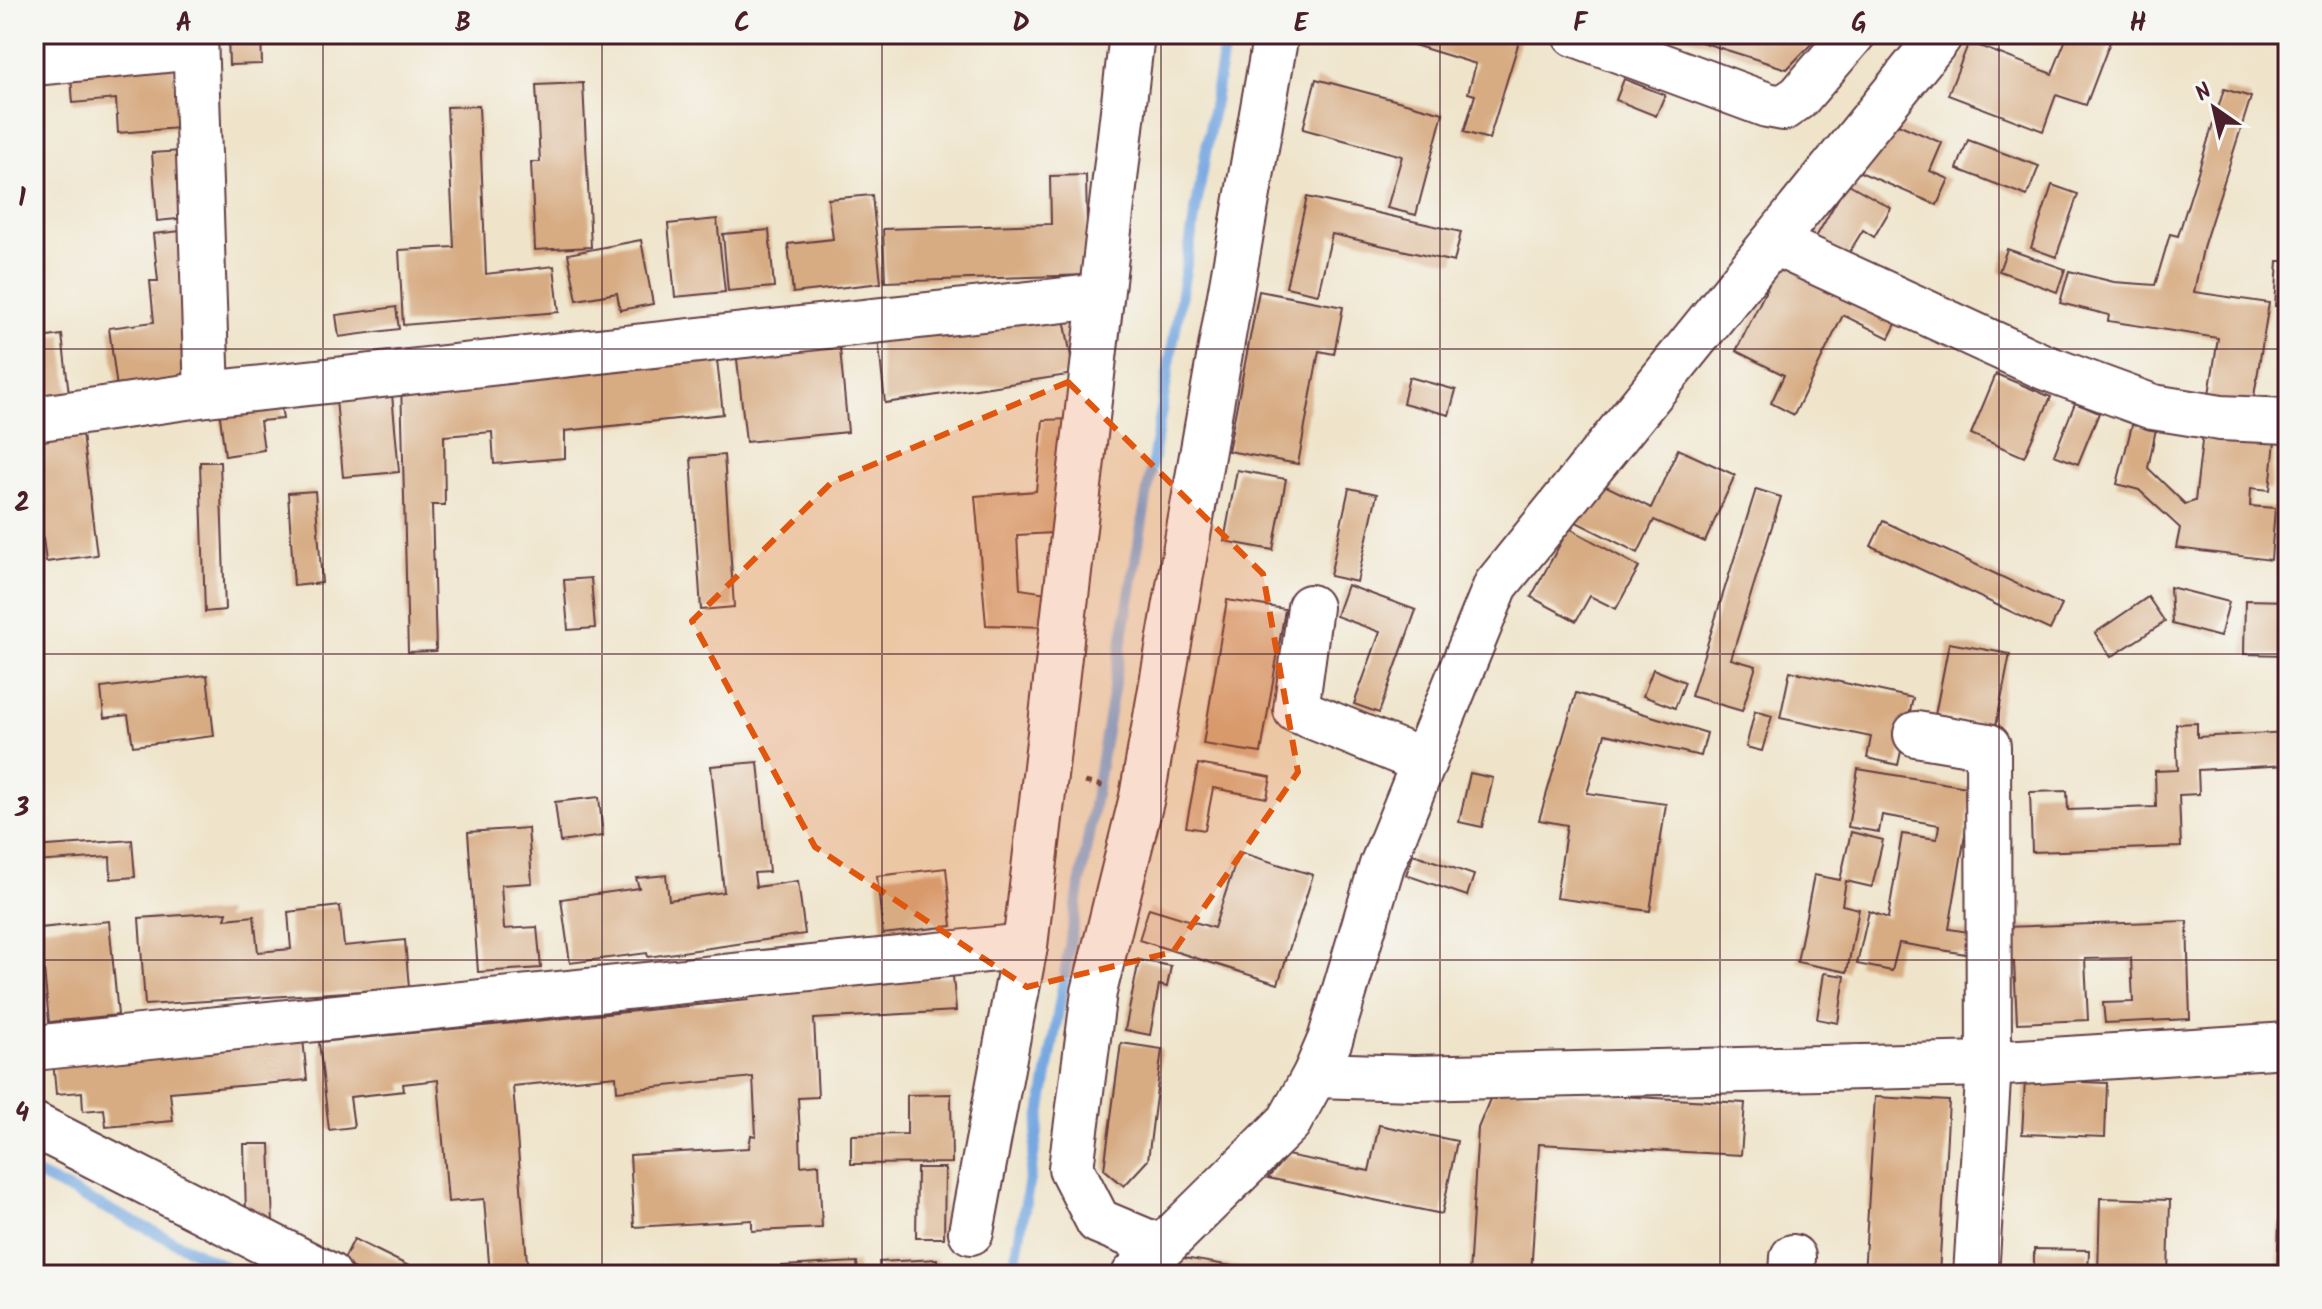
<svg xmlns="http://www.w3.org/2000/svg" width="2322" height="1309" font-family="Kalam,sans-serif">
<rect width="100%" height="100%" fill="#f6f6f2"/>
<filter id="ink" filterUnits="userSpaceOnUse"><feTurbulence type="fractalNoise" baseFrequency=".0125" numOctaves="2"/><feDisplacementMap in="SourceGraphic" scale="16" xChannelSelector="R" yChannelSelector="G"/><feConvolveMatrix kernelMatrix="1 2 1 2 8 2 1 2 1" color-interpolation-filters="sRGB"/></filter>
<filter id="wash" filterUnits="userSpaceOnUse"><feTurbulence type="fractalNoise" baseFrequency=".006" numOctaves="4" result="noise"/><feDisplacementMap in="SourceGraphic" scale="32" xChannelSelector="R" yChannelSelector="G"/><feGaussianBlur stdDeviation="1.8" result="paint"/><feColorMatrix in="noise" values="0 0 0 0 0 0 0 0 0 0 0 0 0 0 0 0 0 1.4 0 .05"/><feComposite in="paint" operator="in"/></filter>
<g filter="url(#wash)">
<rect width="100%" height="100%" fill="#efe4ca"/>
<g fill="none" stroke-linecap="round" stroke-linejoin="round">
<!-- stream -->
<g stroke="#76a7e0" stroke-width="11">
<polyline points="34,1173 242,1275"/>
<polyline points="1013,1275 1226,34"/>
</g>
</g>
<g id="blocks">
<!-- building -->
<g fill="#d7ac83">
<polygon points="228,34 261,34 262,64 229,65"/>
<polygon points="1378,34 1521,35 1489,139 1464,132 1475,95 1468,93 1476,64"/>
<polygon points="1809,34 1815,40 1787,69 1679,35"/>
<polygon points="2068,34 2113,34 2086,105 2056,95 2043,131 1948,95 1969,42 2052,74"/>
<polygon points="173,55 178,128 118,133 116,99 73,103 70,64"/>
<polygon points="1316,79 1443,113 1416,215 1387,208 1402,156 1303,129"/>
<polygon points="1624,79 1665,95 1656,116 1616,100"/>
<polygon points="583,83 591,247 535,250 531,162 540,162 536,85"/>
<polygon points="2224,89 2251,97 2204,244 2194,292 2269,303 2251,415 2207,407 2218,338 2108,321 2109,315 2060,303 2069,271 2114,282 2155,285 2170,234 2178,236"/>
<polygon points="34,90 41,141 34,142"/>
<polygon points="479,106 486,274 554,266 559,312 403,325 399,250 454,247 447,107"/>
<polygon points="1884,118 1942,143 1930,171 1949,179 1937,205 1860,172"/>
<polygon points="1968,140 2039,166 2027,196 1957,169"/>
<polygon points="182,151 187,218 157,221 152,153"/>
<polygon points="1086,175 1088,275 885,282 883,229 1051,224 1050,176"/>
<polygon points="1847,183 1891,208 1874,237 1863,230 1847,256 1816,237"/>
<polygon points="2052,185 2078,194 2056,257 2031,248"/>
<polygon points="872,195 881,283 793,293 788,244 833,239 828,199"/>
<polygon points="1307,197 1461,232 1454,262 1332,234 1318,294 1286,287"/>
<polygon points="717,219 725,292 675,297 668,224"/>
<polygon points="769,230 774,287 728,291 723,234"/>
<polygon points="181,231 190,318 182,319 189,378 117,388 109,328 154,322 150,281 158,281 153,234"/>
<polygon points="641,240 653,304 620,310 617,293 577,300 568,254"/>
<polygon points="2007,249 2065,269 2057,292 1999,271"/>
<polygon points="1783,256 1901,314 1889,338 1843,315 1794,415 1771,403 1784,375 1736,351"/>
<polygon points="2278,261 2288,261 2288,306 2275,306"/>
<polygon points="1259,291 1343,307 1334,354 1319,351 1298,464 1228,451"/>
<polygon points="396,307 399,329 339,337 336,315"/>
<polygon points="1064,318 1074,374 885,403 878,337"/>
<polygon points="62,335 69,394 34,398 34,339"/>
<polygon points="839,339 848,432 746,442 736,350"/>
<polygon points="716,351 723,414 565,431 565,458 494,464 492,432 444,436 445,505 432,505 436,651 408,652 401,382"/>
<polygon points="1996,374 2051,397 2024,457 1971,434"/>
<polygon points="1409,377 1456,390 1449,415 1403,403"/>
<polygon points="391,383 399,472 343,477 335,388"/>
<polygon points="279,393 283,419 260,421 264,450 225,456 218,401"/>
<polygon points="2075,403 2099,413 2078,464 2054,455"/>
<polygon points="1072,419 1053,533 1017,535 1020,589 1047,593 1044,627 986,625 975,496 1036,491 1043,420"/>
<polygon points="2132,425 2156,429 2148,468 2185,504 2195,501 2203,433 2275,441 2270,490 2251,488 2250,506 2275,508 2271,560 2176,548 2180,528 2139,490 2117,484"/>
<polygon points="82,434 97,555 46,562 38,498 34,499 34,440"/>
<polygon points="1678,449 1735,475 1705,542 1654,520 1638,553 1570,519 1600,483 1651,508"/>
<polygon points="724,455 734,607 701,610 691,458"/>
<polygon points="200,462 220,462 225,610 205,612"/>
<polygon points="1237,470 1286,479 1273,550 1224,541"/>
<polygon points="1349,488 1377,494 1357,582 1330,576"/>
<polygon points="1756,489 1781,497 1731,659 1756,666 1742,711 1691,696"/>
<polygon points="315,491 322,583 294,586 288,493"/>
<polygon points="1883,521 2062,605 2050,630 1871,546"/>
<polygon points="1569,528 1639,567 1616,609 1590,596 1576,621 1531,597"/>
<polygon points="591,578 595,628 568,630 564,580"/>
<polygon points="1347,585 1416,610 1379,713 1354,704 1380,632 1336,616"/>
<polygon points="2170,587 2229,602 2220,637 2172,624"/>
<polygon points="2148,597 2165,622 2111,657 2095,633"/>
<polygon points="1227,600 1285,609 1261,753 1203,744"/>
<polygon points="2245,600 2288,601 2288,655 2244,654"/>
<polygon points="1949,643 2010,654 1996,726 1935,715"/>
<polygon points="1653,669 1685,682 1675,708 1643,696"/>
<polygon points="1790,671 1913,698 1898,765 1867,758 1871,737 1780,718"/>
<polygon points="207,675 214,736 133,746 128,715 104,718 101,688"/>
<polygon points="1576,693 1707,733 1701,756 1605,734 1587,793 1666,804 1650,911 1556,898 1567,825 1539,820"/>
<polygon points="1755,711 1772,716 1762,751 1746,747"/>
<polygon points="2197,723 2197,737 2288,732 2288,765 2198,770 2199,794 2179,795 2181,847 2032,852 2030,792 2067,791 2068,810 2156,807 2155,771 2178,770 2176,724"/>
<polygon points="758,762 769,872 754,873 756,887 798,881 805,934 648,957 647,953 570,963 561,899 639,888 636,878 666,875 669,900 724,892 711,766"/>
<polygon points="1198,764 1271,777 1267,798 1213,788 1205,830 1186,827"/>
<polygon points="1858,769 1973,788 1949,929 1975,933 1972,955 1899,943 1892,971 1857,964 1869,911 1888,918 1902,834 1937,839 1939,825 1882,815 1879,832 1848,827"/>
<polygon points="1470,773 1493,778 1482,827 1459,822"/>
<polygon points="599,797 603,836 560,842 555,802"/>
<polygon points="528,828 532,883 501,885 504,929 537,927 541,968 478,972 468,832"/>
<polygon points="1851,832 1883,840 1872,887 1846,881 1842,905 1859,909 1847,972 1797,962 1814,875 1840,880"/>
<polygon points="132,840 135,877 111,879 110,857 34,862 34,847"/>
<polygon points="1239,852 1313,875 1278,984 1139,940 1149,908 1214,928"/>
<polygon points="1413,854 1474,875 1467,896 1406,875"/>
<polygon points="946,868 952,926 883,934 877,876"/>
<polygon points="340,906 344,946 405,940 409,988 145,1005 139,918 227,912 225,919 254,916 258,952 291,949 288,912"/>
<polygon points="109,921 118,1015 49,1022 40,928"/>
<polygon points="2187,921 2190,1019 2105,1023 2103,1003 2133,1002 2131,958 2085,959 2088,1020 2017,1023 2014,962 2005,962 2003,927"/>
<polygon points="1139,960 1171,966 1167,987 1159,985 1150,1035 1125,1030"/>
<polygon points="1824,973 1845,976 1838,1023 1817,1019"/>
<polygon points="953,976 956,1011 814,1019 818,1097 798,1098 800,1135 801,1166 819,1164 822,1228 752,1231 752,1220 634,1227 630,1155 749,1148 751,1135 756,1136 753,1077 617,1091 616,1076 513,1086 528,1275 490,1275 484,1199 448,1202 438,1080 403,1084 404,1091 350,1097 354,1127 329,1130 319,1042 748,1000 748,989"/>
<polygon points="303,1038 307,1080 170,1092 173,1121 106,1127 104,1109 83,1111 82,1092 56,1094 53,1060"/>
<polygon points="1121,1043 1162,1049 1148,1160 1124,1186 1104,1169"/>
<polygon points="2025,1080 2107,1083 2105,1137 2022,1134"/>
<polygon points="1494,1089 1745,1103 1741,1155 1539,1144 1531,1275 1469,1275 1478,1128"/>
<polygon points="951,1094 952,1163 851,1164 851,1135 907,1134 907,1095"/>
<polygon points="1875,1097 1949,1101 1939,1275 1864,1275"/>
<polygon points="1379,1125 1457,1141 1442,1214 1268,1178 1287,1155 1369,1171"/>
<polygon points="244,1144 270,1144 273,1225 246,1212"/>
<polygon points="917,1168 945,1168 944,1238 916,1238"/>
<polygon points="2100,1198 2170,1200 2168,1275 2098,1275"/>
<polygon points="2279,1222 2288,1223 2288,1275 2277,1275"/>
<polygon points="354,1239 427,1275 366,1275 342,1263"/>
<polygon points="2034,1249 2089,1250 2088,1275 2034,1275"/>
<polygon points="1172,1256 1274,1273 1274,1275 1169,1275"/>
<polygon points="937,1259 938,1275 880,1275 879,1262"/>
<polygon points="857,1262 858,1275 782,1275 782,1266"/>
<polygon points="759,1267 760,1275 639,1275 639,1271"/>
<polygon points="585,1268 635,1272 635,1275 584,1275"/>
</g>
</g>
</g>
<g filter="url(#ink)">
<use href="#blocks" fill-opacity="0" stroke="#633d43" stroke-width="2"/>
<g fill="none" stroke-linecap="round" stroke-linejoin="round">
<defs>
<g id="minor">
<polyline points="195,34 207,394"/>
<polyline points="1575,34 1767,105 1783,108 1799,97 1853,34"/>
<polyline points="34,63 195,47"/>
<polyline points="1775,243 2044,367 2153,407 2221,418 2288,421"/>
<polyline points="34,419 207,394 1101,296"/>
<polyline points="1310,607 1296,710 1422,761"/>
<polyline points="1916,734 1988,746 1989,1064 1976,1275"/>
<polyline points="34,1048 1025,946"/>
<polyline points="1315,1075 1414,1078 1989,1064 2288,1045"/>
<polyline points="34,1125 329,1275"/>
<polyline points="971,1232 1025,946 1132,34"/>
<polyline points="1160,1247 1098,1221 1071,1168 1094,992 1142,797 1276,34"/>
<polyline points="1134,1275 1289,1122 1315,1075 1330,1040 1382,865 1496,585 1939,37"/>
<polyline points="1792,1275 1793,1257"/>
</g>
</defs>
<!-- minor casing -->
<use href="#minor" stroke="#633d43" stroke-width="48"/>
<!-- path -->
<polyline stroke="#633d43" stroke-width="5" stroke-dasharray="6 6" stroke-linecap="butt" points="1085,782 1106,787"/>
<!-- minor -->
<use href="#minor" stroke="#fff" stroke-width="44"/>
</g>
</g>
<!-- marked area -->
<path fill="#e0560e" fill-opacity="0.2" stroke="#e0560e" stroke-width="6" stroke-dasharray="16 10" stroke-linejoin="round" d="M1068,382L1263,574L1298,772L1173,952L1027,987L815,847L692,621L832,482Z"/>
<!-- grid -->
<path fill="none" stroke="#4a1f2b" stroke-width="2" stroke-opacity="0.55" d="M323,34V1275M602,34V1275M882,34V1275M1161,34V1275M1440,34V1275M1720,34V1275M1999,34V1275M34,349H2288M34,654H2288M34,960H2288"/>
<!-- margin -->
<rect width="2322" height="1309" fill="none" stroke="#f6f6f2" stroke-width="88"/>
<!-- north arrow -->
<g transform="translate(2214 108) rotate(326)" stroke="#f6f6f2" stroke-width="6" paint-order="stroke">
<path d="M0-6L14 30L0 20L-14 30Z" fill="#4a1f2b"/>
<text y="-12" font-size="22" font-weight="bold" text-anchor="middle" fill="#4a1f2b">N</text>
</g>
<rect x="44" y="44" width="2234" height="1221" fill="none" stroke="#4a1f2b" stroke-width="3"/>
<g font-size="26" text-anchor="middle" font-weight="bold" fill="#4a1f2b">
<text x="184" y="31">A</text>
<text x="463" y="31">B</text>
<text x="742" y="31">C</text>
<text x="1021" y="31">D</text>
<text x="1301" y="31">E</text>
<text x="1580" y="31">F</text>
<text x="1859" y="31">G</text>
<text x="2138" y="31">H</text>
<text x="22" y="206">1</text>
<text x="22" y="511">2</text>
<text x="22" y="816">3</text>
<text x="22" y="1121">4</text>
</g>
</svg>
